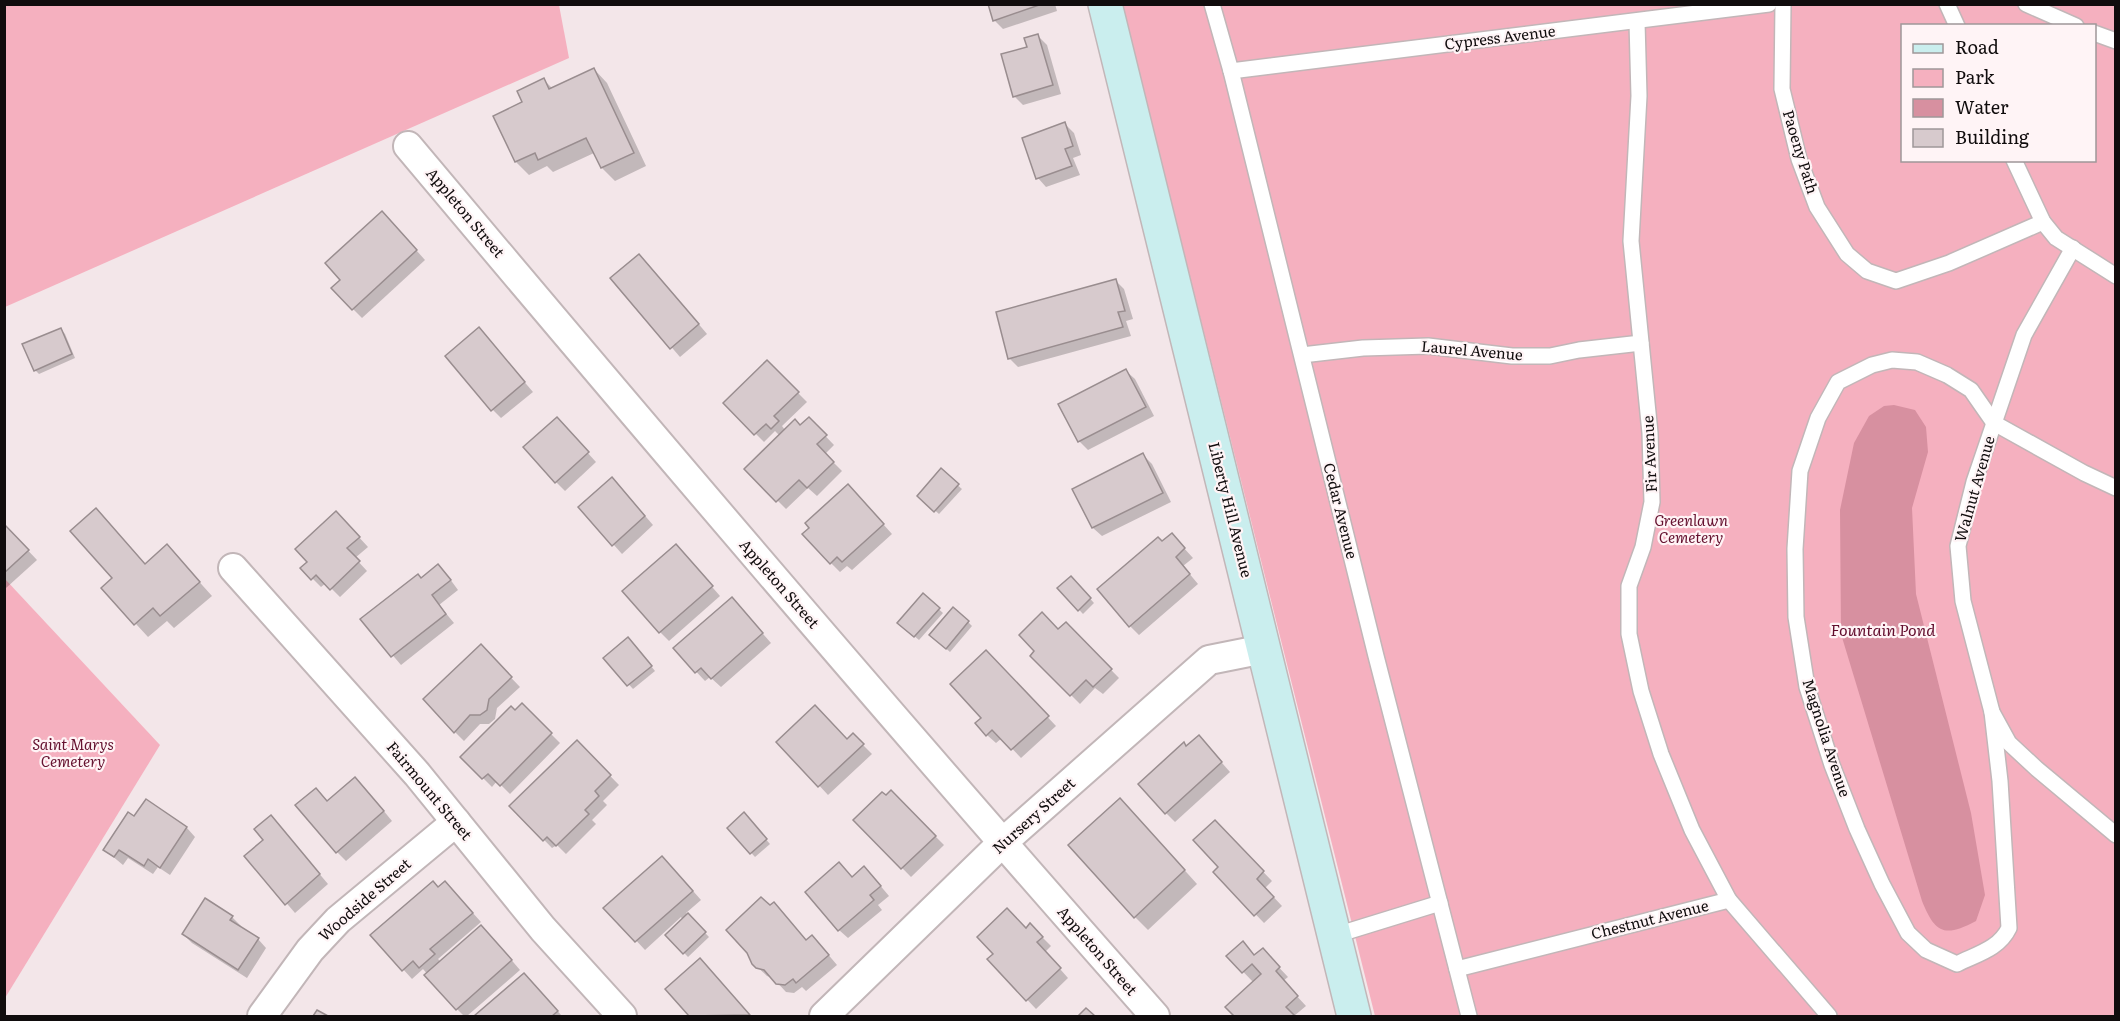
<svg xmlns="http://www.w3.org/2000/svg" width="2120" height="1021" font-family="Literata,serif">
<rect width="100%" height="100%" fill="#f3e6e9"/>
<!-- green -->
<g fill="#f5b0bf" fill-rule="evenodd">
<polygon points="5,4 559,5 569,58 5,307"/>
<path d="M1122,5H2115V1016H1375ZM1902,26H2094V160H1902Z"/>
<polygon points="5,579 160,745 5,998"/>
</g>
<!-- water -->
<path fill="#d790a0" d="M1894,405L1915,410L1926,427L1928,452L1912,508L1916,594L1971,813L1985,895L1976,921C1944,938 1935,933 1922,901L1841,634L1840,510L1854,443L1869,416L1884,406Z"/>
<!-- shadow -->
<g fill="#0003">
<polygon points="989,4 1055,4 1057,11 1003,29 994,20"/>
<polygon points="1038,36 1047,45 1061,94 1023,105 1014,96"/>
<polygon points="594,69 607,83 646,166 615,181 602,168 594,153 553,172 547,166 529,175 516,162 495,117 524,103 544,80 553,89"/>
<polygon points="1065,124 1074,133 1081,155 1073,158 1080,175 1046,187 1038,178"/>
<polygon points="391,222 425,260 362,318 353,309 342,280"/>
<polygon points="648,264 707,334 680,357 612,278"/>
<polygon points="1115,280 1124,289 1133,319 1126,321 1131,336 1018,367 1010,359"/>
<polygon points="61,329 65,334 75,358 39,374 35,370"/>
<polygon points="487,338 533,392 501,418 493,410"/>
<polygon points="767,362 807,402 782,426 785,430 800,427 809,419 834,445 825,454 842,471 817,496 808,488 786,509 746,469 780,436 775,431 764,442 725,403"/>
<polygon points="1126,371 1135,379 1154,416 1088,450 1079,441"/>
<polygon points="565,428 596,462 565,491 556,482"/>
<polygon points="1143,455 1152,464 1171,502 1102,536 1093,528"/>
<polygon points="941,471 962,489 939,514 919,496"/>
<polygon points="621,488 653,525 622,554 580,507"/>
<polygon points="857,495 892,534 852,570 847,566 840,572 831,563"/>
<polygon points="345,522 368,547 355,558 367,571 340,597 326,583 321,587 302,568"/>
<polygon points="4,525 37,560 6,588 4,587"/>
<polygon points="1172,535 1193,558 1183,566 1198,584 1139,635 1130,626 1162,543"/>
<polygon points="167,546 212,596 174,628 167,621 148,637 103,588 145,565"/>
<polygon points="684,555 720,596 669,641 660,632"/>
<polygon points="447,575 458,590 439,605 454,623 401,665 362,619 422,580"/>
<polygon points="1071,578 1094,603 1083,614 1059,588"/>
<polygon points="923,595 943,613 919,640 899,623"/>
<polygon points="740,608 771,643 721,687 710,677 705,681 675,649"/>
<polygon points="968,622 972,626 950,652 935,639"/>
<polygon points="1066,624 1119,678 1103,694 1095,688 1080,704 1032,656"/>
<polygon points="632,643 655,671 633,689 605,658"/>
<polygon points="481,646 520,687 497,708 495,719 489,724 480,724 464,741 455,732"/>
<polygon points="995,661 1056,726 1021,758 1002,738 996,743 987,735 983,718"/>
<polygon points="522,705 560,743 510,794 497,781 492,787 462,757"/>
<polygon points="853,735 872,754 828,795 779,742 847,741"/>
<polygon points="577,742 619,785 603,801 607,805 592,820 596,824 566,854 557,845 552,848 511,806"/>
<polygon points="1207,746 1230,772 1175,822 1166,813 1187,748"/>
<polygon points="364,787 392,821 346,861 337,852 328,803"/>
<polygon points="891,792 944,845 911,877 855,820"/>
<polygon points="146,801 187,828 195,837 170,875 158,867 153,874 128,858 123,865 105,850 135,818"/>
<polygon points="1133,813 1197,884 1148,930 1135,917"/>
<polygon points="744,814 770,844 755,857 729,828"/>
<polygon points="1215,822 1272,881 1265,888 1282,906 1264,923 1215,872 1221,867"/>
<polygon points="279,826 328,884 295,913 246,856"/>
<polygon points="671,866 701,900 686,913 709,937 688,957 667,935 683,920 681,917 645,950 606,908"/>
<polygon points="873,877 889,896 878,905 882,910 848,938 839,930 852,878"/>
<polygon points="438,889 454,892 481,922 438,959 441,962 490,935 520,970 467,1016 464,1016 457,1009 423,969 412,979 372,935"/>
<polygon points="205,900 232,917 241,926 240,928 258,939 266,948 247,978 192,943 183,934"/>
<polygon points="1030,925 1051,946 1045,952 1068,978 1036,1009 989,959"/>
<polygon points="807,942 821,946 837,965 806,991 802,987 794,993 786,992 773,978 767,976 753,963"/>
<polygon points="1228,956 1255,956 1271,959 1288,977 1283,981 1306,1006 1294,1016 1236,1016 1227,1007 1254,983"/>
<polygon points="708,968 750,1016 691,1016 667,989"/>
<polygon points="524,975 562,1016 476,1016"/>
</g>
<!-- building -->
<g fill="#d7cacd" stroke="#998d8f" stroke-width="1.5">
<polygon points="988,4 1042,4 993,21"/>
<polygon points="1038,34 1053,85 1013,97 1001,54 1027,47 1024,38"/>
<polygon points="594,68 634,153 601,168 586,138 538,160 535,153 515,162 493,116 522,102 517,91 544,78 549,89"/>
<polygon points="1065,122 1073,146 1065,149 1072,166 1036,179 1022,138"/>
<polygon points="382,211 417,250 352,310 331,288 340,280 325,263"/>
<polygon points="639,254 699,324 670,349 610,278"/>
<polygon points="1116,279 1125,311 1118,312 1123,327 1008,359 996,312"/>
<polygon points="479,327 525,382 491,411 445,356"/>
<polygon points="61,328 72,354 34,371 22,344"/>
<polygon points="767,360 799,392 774,416 779,421 771,429 766,424 754,435 723,403"/>
<polygon points="1126,369 1146,407 1078,442 1058,404"/>
<polygon points="557,417 589,452 555,483 523,447"/>
<polygon points="809,417 827,435 817,444 834,462 807,488 799,480 776,502 744,469 795,419 800,425"/>
<polygon points="1143,453 1163,493 1092,528 1072,489"/>
<polygon points="941,468 959,484 934,512 917,496"/>
<polygon points="612,477 645,516 612,546 578,507"/>
<polygon points="848,484 884,524 842,562 837,557 830,564 802,534 809,528 805,523"/>
<polygon points="96,508 145,564 167,544 200,582 160,616 153,608 134,625 101,588 112,578 70,531"/>
<polygon points="336,511 360,537 347,548 360,561 330,590 316,575 311,580 300,568 307,562 295,549"/>
<polygon points="4,524 29,550 4,573"/>
<polygon points="1172,533 1185,548 1176,557 1190,574 1129,627 1097,589 1158,537 1162,541"/>
<polygon points="676,544 713,586 659,633 622,591"/>
<polygon points="438,564 451,580 432,595 446,614 391,657 360,619 418,574 421,578"/>
<polygon points="1071,576 1091,598 1078,611 1057,588"/>
<polygon points="923,593 940,608 914,637 897,623"/>
<polygon points="732,597 763,633 711,679 701,668 695,673 673,648"/>
<polygon points="953,607 969,621 946,649 929,635"/>
<polygon points="1042,612 1058,629 1066,622 1112,669 1093,687 1086,680 1070,696 1030,656 1034,651 1019,635"/>
<polygon points="628,637 652,666 627,686 603,658"/>
<polygon points="481,644 512,677 489,699 487,710 480,715 470,715 454,733 423,699"/>
<polygon points="986,650 1049,716 1011,750 992,730 986,736 975,723 981,718 950,684"/>
<polygon points="522,703 552,733 500,786 488,774 482,779 460,757 511,706 515,710"/>
<polygon points="815,705 847,739 853,733 864,744 818,787 776,742"/>
<polygon points="1199,735 1222,762 1165,814 1138,784 1184,742 1186,746"/>
<polygon points="577,740 611,775 595,791 599,796 585,810 589,814 556,846 547,837 543,841 509,806"/>
<polygon points="355,777 384,811 336,853 295,805 316,788 327,801"/>
<polygon points="891,790 936,836 901,869 853,820 882,792 886,795"/>
<polygon points="1120,798 1185,870 1134,918 1068,845"/>
<polygon points="146,799 187,827 160,868 148,859 144,866 119,850 114,857 103,850 128,812 134,816"/>
<polygon points="744,812 767,839 750,854 727,828"/>
<polygon points="271,815 320,874 285,905 244,856 263,840 254,829"/>
<polygon points="1215,820 1264,871 1257,879 1274,897 1254,916 1213,872 1218,867 1193,840"/>
<polygon points="662,856 693,891 635,942 603,908"/>
<polygon points="839,862 852,877 864,866 881,886 870,895 874,900 838,931 805,892"/>
<polygon points="433,881 438,887 445,881 473,913 430,949 435,954 419,968 413,961 402,971 370,935"/>
<polygon points="761,897 770,905 774,902 806,940 812,935 829,955 796,983 793,979 785,985 776,984 764,970 756,968 752,964 747,953 726,930"/>
<polygon points="205,898 233,916 230,920 259,938 238,970 182,934"/>
<polygon points="1007,908 1026,928 1030,923 1043,937 1037,942 1061,968 1026,1001 987,959 993,954 977,937"/>
<polygon points="688,913 706,932 683,954 665,935"/>
<polygon points="481,925 512,960 456,1010 424,975"/>
<polygon points="1243,941 1254,955 1263,948 1280,967 1276,971 1298,996 1286,1007 1295,1016 1234,1016 1225,1007 1261,974 1252,964 1242,973 1226,956"/>
<polygon points="700,958 750,1015 689,1016 665,989"/>
<polygon points="524,973 558,1011 552,1016 474,1016"/>
<polygon points="1086,1008 1095,1016 1078,1016"/>
<polygon points="317,1010 328,1016 313,1016"/>
</g>
<g fill="none" stroke-linecap="round" stroke-linejoin="round">
<defs>
<g id="lane">
<polyline points="1212,4 1231,71 1376,656 1469,1016"/>
<polyline points="1783,4 1782,89 1799,159 1817,207 1847,254 1867,271 1896,281 1949,263 2043,222"/>
<polyline points="1947,4 1957,26"/>
<polyline points="2026,4 2076,26"/>
<polyline points="1637,22 1639,96 1631,241 1650,433 1652,502 1643,547 1629,586 1629,634 1641,691 1661,754 1692,830 1729,900 1829,1016"/>
<polyline points="2094,33 2116,41"/>
<polyline points="1231,71 1769,4"/>
<polyline points="2014,160 2043,222 2056,238 2116,276"/>
<polyline points="2073,248 2024,335 1974,482 1958,546 1963,601 1992,712 2009,743 2037,769 2116,835"/>
<polyline points="1302,355 1363,348 1428,346 1512,356 1550,356 1579,350 1641,343"/>
<path d="M1992,712L2000,781L2009,928C1999,949 1977,954 1957,964L1926,950L1908,933L1882,884L1857,829L1832,765L1807,687L1796,617L1795,549L1800,471L1818,418L1838,382L1872,365L1892,360L1917,362L1947,375L1971,390L1994,423L2084,473L2116,488"/>
<polyline points="1333,936 1440,903"/>
<polyline points="1457,969 1729,900"/>
</g>
<g id="street">
<path d="M408,146C654,439 902,730 1155,1016"/>
<polyline points="233,568 417,774 543,929 622,1016"/>
<polyline points="262,1016 310,950 338,920 456,822"/>
<polyline points="824,1016 1002,843 1209,660 1264,649"/>
</g>
<polyline id="secondary" points="1105,4 1354,1016"/>
</defs>
<!-- lane casing -->
<use href="#lane" stroke="#c2b6b8" stroke-width="18"/>
<!-- street casing -->
<use href="#street" stroke="#c2b6b8" stroke-width="32"/>
<!-- secondary casing -->
<use href="#secondary" stroke="#c2b6b8" stroke-width="36"/>
<!-- lane -->
<use href="#lane" stroke="#fff" stroke-width="15"/>
<!-- street -->
<use href="#street" stroke="#fff" stroke-width="28"/>
<!-- secondary -->
<use href="#secondary" stroke="#caeeee" stroke-width="33"/>
</g>
<g text-anchor="middle" stroke-width="4.5" stroke-linejoin="round" paint-order="stroke">
<!-- street labels -->
<g font-size="15" fill="#100c0d" stroke="#fff4f6">
<text transform="translate(1500 38) rotate(-7)" y="5">Cypress Avenue</text>
<text transform="translate(1800 152) rotate(73)" y="5">Paoeny Path</text>
<text transform="translate(465 213) rotate(50)" y="5">Appleton Street</text>
<text transform="translate(1472 351) rotate(5)" y="5">Laurel Avenue</text>
<text transform="translate(1650 454) rotate(-93)" y="5">Fir Avenue</text>
<text transform="translate(1975 489) rotate(-74)" y="5">Walnut Avenue</text>
<text transform="translate(1230 510) rotate(76)" y="5">Liberty Hill Avenue</text>
<text transform="translate(1340 511) rotate(76)" y="5">Cedar Avenue</text>
<text transform="translate(779 584) rotate(49)" y="5">Appleton Street</text>
<text transform="translate(1826 738) rotate(72)" y="5">Magnolia Avenue</text>
<text transform="translate(429 791) rotate(50)" y="5">Fairmount Street</text>
<text transform="translate(1034 816) rotate(-42)" y="5">Nursery Street</text>
<text transform="translate(365 900) rotate(-41)" y="5">Woodside Street</text>
<text transform="translate(1650 920) rotate(-14)" y="5">Chestnut Avenue</text>
<text transform="translate(1097 951) rotate(49)" y="5">Appleton Street</text>
</g>
<!-- park labels -->
<g font-size="15" font-style="italic" fill="#65112f" stroke="#fff4f6">
<text x="1691" y="526">Greenlawn<tspan x="1691" dy="17">Cemetery</tspan></text>
<text x="73" y="750">Saint Marys<tspan x="73" dy="17">Cemetery</tspan></text>
</g>
<!-- water labels -->
<g font-size="16" font-style="italic" fill="#620d2d" stroke="#fff4f6">
<text x="1883" y="636">Fountain Pond</text>
</g>
</g>
<!-- border -->
<rect width="2120" height="1021" fill="none" stroke="#100c0d" stroke-width="12"/>
<!-- legend -->
<rect x="1901" y="24" width="195" height="138" fill="#fff4f6" stroke="#9f9799" stroke-width="1.5"/>
<rect x="1913" y="44" width="30" height="9" fill="#caeeee" stroke="#9f9799" stroke-width="1.5"/>
<text x="1955" y="54" font-size="18" fill="#100c0d">Road</text>
<rect x="1913" y="69" width="30" height="18" fill="#f5b0bf" stroke="#9f9799" stroke-width="1.5"/>
<text x="1955" y="84" font-size="18" fill="#100c0d">Park</text>
<rect x="1913" y="99" width="30" height="18" fill="#d790a0" stroke="#9f9799" stroke-width="1.5"/>
<text x="1955" y="114" font-size="18" fill="#100c0d">Water</text>
<rect x="1913" y="129" width="30" height="18" fill="#d7cacd" stroke="#9f9799" stroke-width="1.5"/>
<text x="1955" y="144" font-size="18" fill="#100c0d">Building</text>
</svg>
